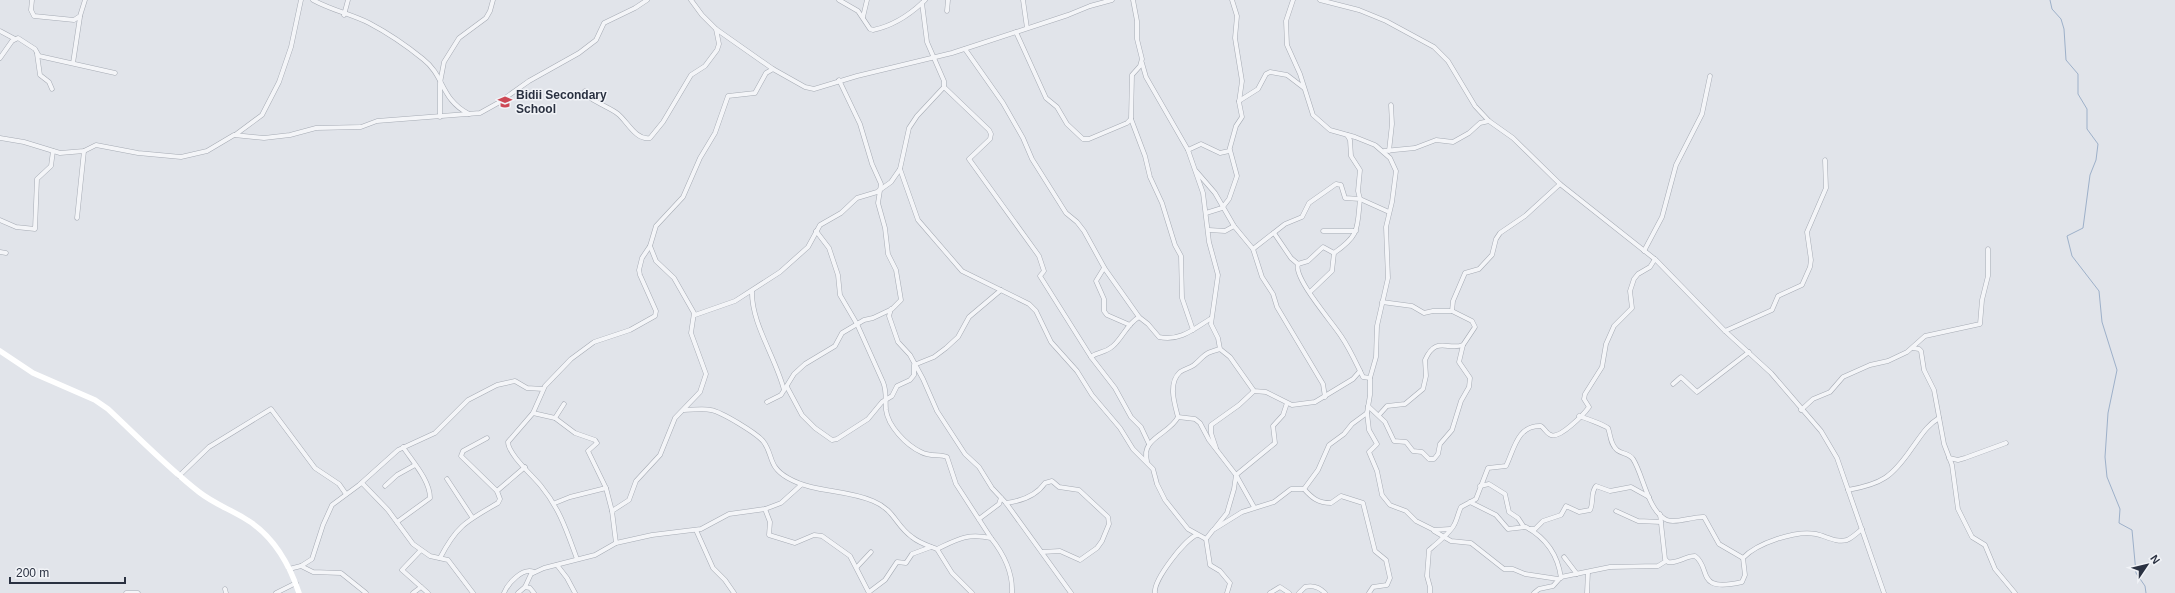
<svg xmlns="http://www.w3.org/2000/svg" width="2175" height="593" font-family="Arial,sans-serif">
<rect width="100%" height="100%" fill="#e1e4ea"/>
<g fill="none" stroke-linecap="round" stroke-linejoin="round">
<!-- stream -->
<polyline stroke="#9db0c9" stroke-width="1" points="2050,0 2052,9 2061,19 2064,29 2066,60 2078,74 2078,94 2087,109 2087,129 2098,144 2096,160 2090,175 2083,228 2067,236 2072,256 2099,291 2102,322 2117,370 2108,413 2105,457 2107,477 2120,509 2119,523 2132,530 2136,573 2145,586 2146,593"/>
<defs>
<g id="minor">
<polyline points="32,0 31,10 34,16 74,20 80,16 85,0"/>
<path d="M313,0C331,10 351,14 369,23C388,33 407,46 423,59C445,76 440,99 469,114"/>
<polyline points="691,0 702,15 716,29 773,69 805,87 814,89 857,76 952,53 1068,15 1090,6 1112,0"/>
<path d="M839,0L858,11L870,29L873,30C892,26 908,16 922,3"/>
<polyline points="1023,0 1027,28"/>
<polyline points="1133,0 1137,21 1137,39 1142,59 1140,66 1132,75 1131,119 1145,156 1150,177 1162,203 1175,245 1181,256 1182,298 1193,330"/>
<polyline points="1320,0 1359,10 1386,21 1434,47 1448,61 1475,106 1489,121 1513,138 1560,184 1656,260 1725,331 1771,373 1821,431 1837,458 1884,593"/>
<polyline points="947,11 948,0"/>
<polyline points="344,15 348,0"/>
<polyline points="863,17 867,0"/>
<polyline points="0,31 15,39"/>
<polyline points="1016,32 1046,98 1057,107 1067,124 1083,139 1089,139 1127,123 1131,119"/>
<path d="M965,49L1003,103L1023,138L1032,159L1066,213L1077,222L1084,231L1105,269L1139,317L1148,324L1159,337C1179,342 1194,329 1210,319"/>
<polyline points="37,54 40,75 49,82 52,89"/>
<polyline points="0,58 12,41 18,38 35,49 39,56 115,73"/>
<polyline points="73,63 80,17"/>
<polyline points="1142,63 1146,77 1188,150 1203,193 1209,242 1218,275 1211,324 1218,338 1220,349 1230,357 1254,391 1266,392 1292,405 1315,402 1353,379 1360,371"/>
<polyline points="944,87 989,130 991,134 990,139 969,159 1039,256 1044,271 1040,276 1091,357 1115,388 1131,417 1141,427 1149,444"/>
<path d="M585,91C587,100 610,107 618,114C627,121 636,141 650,138L663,122L691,75L705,66L717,50L719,44L716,29"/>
<polyline points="1239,101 1258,89 1266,74 1270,72 1287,75 1304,88"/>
<polyline points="440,117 440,83 444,62 459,38 486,18 490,11 493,0"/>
<polyline points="235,135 262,115 279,82 291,47 301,0"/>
<polyline points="1347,135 1350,140 1351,156 1360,170 1358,191 1360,199 1389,212"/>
<polyline points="0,138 24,142 60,153 84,151 96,145 138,153 181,157 207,151 234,135 264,138 290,135 316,128 361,127 377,121 480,113 498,103 529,81 579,53 596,40 604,23 635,8 647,0"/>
<polyline points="1188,150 1201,144 1220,153 1229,151 1236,126 1242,117 1239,102 1242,81 1235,38 1237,16 1232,0"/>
<polyline points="1384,151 1415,148 1436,140 1453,142 1469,133 1480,123 1489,121"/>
<polyline points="1389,151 1392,124 1391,105"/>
<polyline points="900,169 918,220 962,271 1029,304 1036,311 1051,342 1077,371 1092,395 1120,428 1133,449 1153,469 1157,484 1165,500 1188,529 1206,539 1210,565 1220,571 1230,583 1227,593"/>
<polyline points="1196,171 1215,193 1234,226 1253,249 1262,277 1273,294 1277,307 1323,384 1325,397"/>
<polyline points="1206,213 1222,208 1229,199 1237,176 1230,150"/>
<polyline points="77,218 84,151"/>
<polyline points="0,220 16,227 35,229 37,179 51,166 53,151"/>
<polyline points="1209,230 1225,231 1234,226"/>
<path d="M816,231L829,248L838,275L840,295L857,324L883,382C887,391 885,400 886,410C888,426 906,445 921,452C930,457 940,454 947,457L956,484L991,538"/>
<polyline points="1323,231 1356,231"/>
<polyline points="1274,233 1291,258 1298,264 1308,261 1323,247 1334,253"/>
<path d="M1253,249L1285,224L1302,217L1309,203L1336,184L1341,185L1345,198L1360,199C1357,229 1360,235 1334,253L1332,271L1310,292"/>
<polyline points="1644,251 1662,217 1676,165 1702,114 1710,76"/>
<polyline points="0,252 6,253"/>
<path d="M1298,264C1293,278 1333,323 1341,336C1350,349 1356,363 1363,377L1370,378"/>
<polyline points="1104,268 1096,281 1104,299 1104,311 1107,315 1130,325"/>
<path d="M752,291C751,323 776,358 784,390"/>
<polyline points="891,309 889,316 898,342 910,355 923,379 937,411 965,454 979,467 992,488 1006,503 1071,593"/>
<polyline points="1452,311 1453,301 1465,273 1479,269 1492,255 1496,239 1500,233 1525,216 1560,184"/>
<polyline points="695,315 735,301 780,272 808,247 820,225 841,213 857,198 877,192 891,182 900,169 909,128 917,116 944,87 944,81 927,42 922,3 925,0"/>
<polyline points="1725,331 1772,310 1778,296 1802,285 1810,267 1811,260 1807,232 1826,188 1825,160"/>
<polyline points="1913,348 1919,349 1921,351 1924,370 1934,390 1944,444 1952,465 1958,509 1972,537 1985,545 1995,569 2015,593"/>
<path d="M1091,357C1098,351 1104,354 1113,346C1123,337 1127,324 1139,317"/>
<polyline points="1673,384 1681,377 1697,392 1749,352"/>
<polyline points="787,387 802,415 815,428 832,440 837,439 868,419 882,402 892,396 897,386 910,380 914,375 914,365 934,357 946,348 958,337 969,317 1001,290"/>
<polyline points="767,402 781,395 794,374 805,364 835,346 842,333 864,320 873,318 892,309 901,300 896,270 888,254 885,228 878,203 881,184 872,164 860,124 839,80"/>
<polyline points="1368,406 1385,422 1394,441 1406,442 1413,451 1422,452 1429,459 1434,459 1438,454 1440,444 1452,430 1461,401 1469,387 1470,378 1459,362 1463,345"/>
<path d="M684,410C693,410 703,408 711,410C722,412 756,433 763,441C774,455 767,466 788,478C814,493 845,489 873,501C895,510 895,525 912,537C919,543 929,546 937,549"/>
<polyline points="1801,410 1813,399 1830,392 1843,377 1870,365 1888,361 1907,352 1925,336 1980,324 1982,300 1988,276 1988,249"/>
<polyline points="533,413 555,418 575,433 595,440 597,443 588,451 606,488 612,511"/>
<polyline points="1367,413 1369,430 1377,444 1369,452 1377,471 1382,495 1390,505 1406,511 1416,521 1434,530 1450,529"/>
<path d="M1379,415L1387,406L1405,404L1423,389L1426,376L1425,360C1436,335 1448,351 1463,345L1475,327L1472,321L1452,311H1433L1424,313L1412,306L1382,302"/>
<path d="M1579,416C1585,418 1604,425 1608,428C1611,436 1610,444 1617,450C1622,454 1629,453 1633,459C1643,474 1648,512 1667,520C1675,524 1694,516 1704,517L1719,544L1743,558"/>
<polyline points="1178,417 1195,419 1200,423 1209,440 1236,475 1254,507"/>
<polyline points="555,418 564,404"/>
<polyline points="487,438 463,451 461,456 497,491"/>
<polyline points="1216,448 1211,433 1211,425 1239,405 1254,391"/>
<polyline points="1949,458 1958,460 1965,458 2006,443"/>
<path d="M1147,461C1140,438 1170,434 1178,417C1174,402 1168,383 1180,372C1184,369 1190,368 1194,365C1207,354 1202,354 1220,349"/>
<polyline points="179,476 209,447 271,409 315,468 339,484 346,494"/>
<polyline points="447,479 472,517"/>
<polyline points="362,483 388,510 413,544 430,556 448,560 473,593"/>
<polyline points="385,486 397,475 415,465"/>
<polyline points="1480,486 1489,484 1505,494 1509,512 1518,518 1524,527"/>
<path d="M1304,489C1312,498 1318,503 1331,503L1341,496L1363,503L1375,551L1386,560L1390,578L1387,585L1373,587L1369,593"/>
<path d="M1848,490C1882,484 1892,477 1912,448C1921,436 1926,426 1939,418"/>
<path d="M1470,502L1496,515L1508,529L1526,527C1546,538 1558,555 1561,578"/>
<polyline points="555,503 570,497 606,488"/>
<path d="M1006,503C1022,501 1036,496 1045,483L1052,481L1059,487L1079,490L1108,517L1109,524L1102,541L1097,548L1080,560L1060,551L1042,552"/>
<polyline points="765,509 770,522 769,535 795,543 814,535 822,536 850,556 869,593"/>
<polyline points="1616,511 1638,521 1661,522"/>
<path d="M1660,514L1665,559L1668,562C1677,564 1685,556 1695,556C1712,568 1694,593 1742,582L1745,575L1743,558C1757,543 1796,530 1816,534C1826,536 1836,543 1847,540C1852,538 1857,533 1862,529"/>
<polyline points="979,519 999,504 1001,498"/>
<path d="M397,522L430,498C430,480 412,461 403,447"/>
<polyline points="1215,528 1227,513 1234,489 1236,475 1275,443 1273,426 1283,415 1287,403"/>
<path d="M1530,529H1535L1543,521L1561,515L1566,506L1579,512L1590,510C1594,503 1590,493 1596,486L1610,491L1631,487L1649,497"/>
<polyline points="696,530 713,568 725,580 734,593"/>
<polyline points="1434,531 1451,541 1471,543 1504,569 1513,569 1525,574 1558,579"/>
<polyline points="1206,539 1213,530 1242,512 1274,502 1291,489 1304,489 1318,470 1329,445 1344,434 1352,424 1367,413 1370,395 1370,378 1376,357 1377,326 1388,278 1386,227 1392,202 1396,171 1390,158 1375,145 1355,137 1330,130 1313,115 1300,74 1287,45 1286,21 1293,0"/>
<polyline points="616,543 612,511 629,500 636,481 660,455 675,418 700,392 706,374 691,333 694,313 674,278 656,261 650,246"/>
<polyline points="420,551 402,570 428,593"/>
<polyline points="1564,557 1577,574"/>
<path d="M440,558C457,525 467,521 498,503L500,499L497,491L525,467"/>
<path d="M577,559C567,532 560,509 541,486C533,476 508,454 508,442L533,413L545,386L571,359L594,342L630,330L655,316L656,311L640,275L639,270L642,258L650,246L656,226L683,197L700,158L715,133L728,96L755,93L766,73L773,69"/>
<polyline points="557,565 567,578 575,593"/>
<polyline points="301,566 313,572 341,573 366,593"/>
<polyline points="857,567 871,552"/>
<polyline points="289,569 301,566 312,559 323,525 332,505 359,485 398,450 435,433 468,400 497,385 515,381 527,388 543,389"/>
<polyline points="525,587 530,588 534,593"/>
<polyline points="225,589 226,593"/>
<polyline points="869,592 885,580 897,562 906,563 912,554 931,547"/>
<polyline points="126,593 138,593"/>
<polyline points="276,593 296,583"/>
<polyline points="413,593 421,587"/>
<path d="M504,593C508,583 523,567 534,572"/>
<polyline points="518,593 525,587 531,574 544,568 595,555 616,543 652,535 701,529 729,514 765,509 781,503 801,485"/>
<path d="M972,593L952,573L937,549C958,539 967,533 991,538C1003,553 1013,572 1012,593"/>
<path d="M1155,593C1153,580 1186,538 1197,535"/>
<polyline points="1270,593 1280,587 1289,593"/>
<path d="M1299,593L1305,587C1313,585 1319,587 1325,593"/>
<path d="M1430,593V587L1427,576L1429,550C1436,544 1450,533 1454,525C1457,520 1458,513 1461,507L1476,499L1488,468L1506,466C1514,450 1517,425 1541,426C1545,429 1547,434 1551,435C1560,439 1584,414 1589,407L1584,399L1585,394L1602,367L1606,344L1614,326L1632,308L1630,291L1634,279L1638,274L1650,267L1655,259"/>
<polyline points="1534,593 1539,589 1553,586 1561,577 1610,567 1658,566 1666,561"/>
<polyline points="1587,593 1588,572"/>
</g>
</defs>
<!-- minor casing -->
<use href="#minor" stroke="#a6abb4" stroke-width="5"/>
<!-- minor -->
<use href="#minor" stroke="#f4f5f8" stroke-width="4"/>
<!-- secondary -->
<path stroke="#fff" stroke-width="5.5" d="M0,351L33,373L95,400L108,409C138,437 167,467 199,492C213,503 229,509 244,518C272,534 289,563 299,593"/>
</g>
<!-- icons -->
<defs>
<symbol id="school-bare" viewBox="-9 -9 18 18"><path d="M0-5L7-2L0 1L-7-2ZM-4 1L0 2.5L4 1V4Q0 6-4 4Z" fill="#cd4855" stroke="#f1f3f7" stroke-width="2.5" paint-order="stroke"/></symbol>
</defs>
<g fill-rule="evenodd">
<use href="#school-bare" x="495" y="92" width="20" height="20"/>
</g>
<g text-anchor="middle" stroke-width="3" stroke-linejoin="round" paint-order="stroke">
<!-- poi labels -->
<g font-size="12" font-weight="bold" fill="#2a3141" stroke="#f1f3f7" text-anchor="start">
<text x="516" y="99">Bidii Secondary<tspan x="516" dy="14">School</tspan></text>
</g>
</g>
<!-- north arrow -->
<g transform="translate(2147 565) rotate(55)" stroke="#f1f3f7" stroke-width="3" paint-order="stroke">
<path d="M0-3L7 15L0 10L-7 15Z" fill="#2a3141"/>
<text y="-6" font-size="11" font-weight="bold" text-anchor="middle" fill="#2a3141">N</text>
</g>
<!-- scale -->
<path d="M10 577v6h115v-6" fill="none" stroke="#2a3141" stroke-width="2"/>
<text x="16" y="577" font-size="12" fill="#2a3141" stroke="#f1f3f7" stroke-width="3" paint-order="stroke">200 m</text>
</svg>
